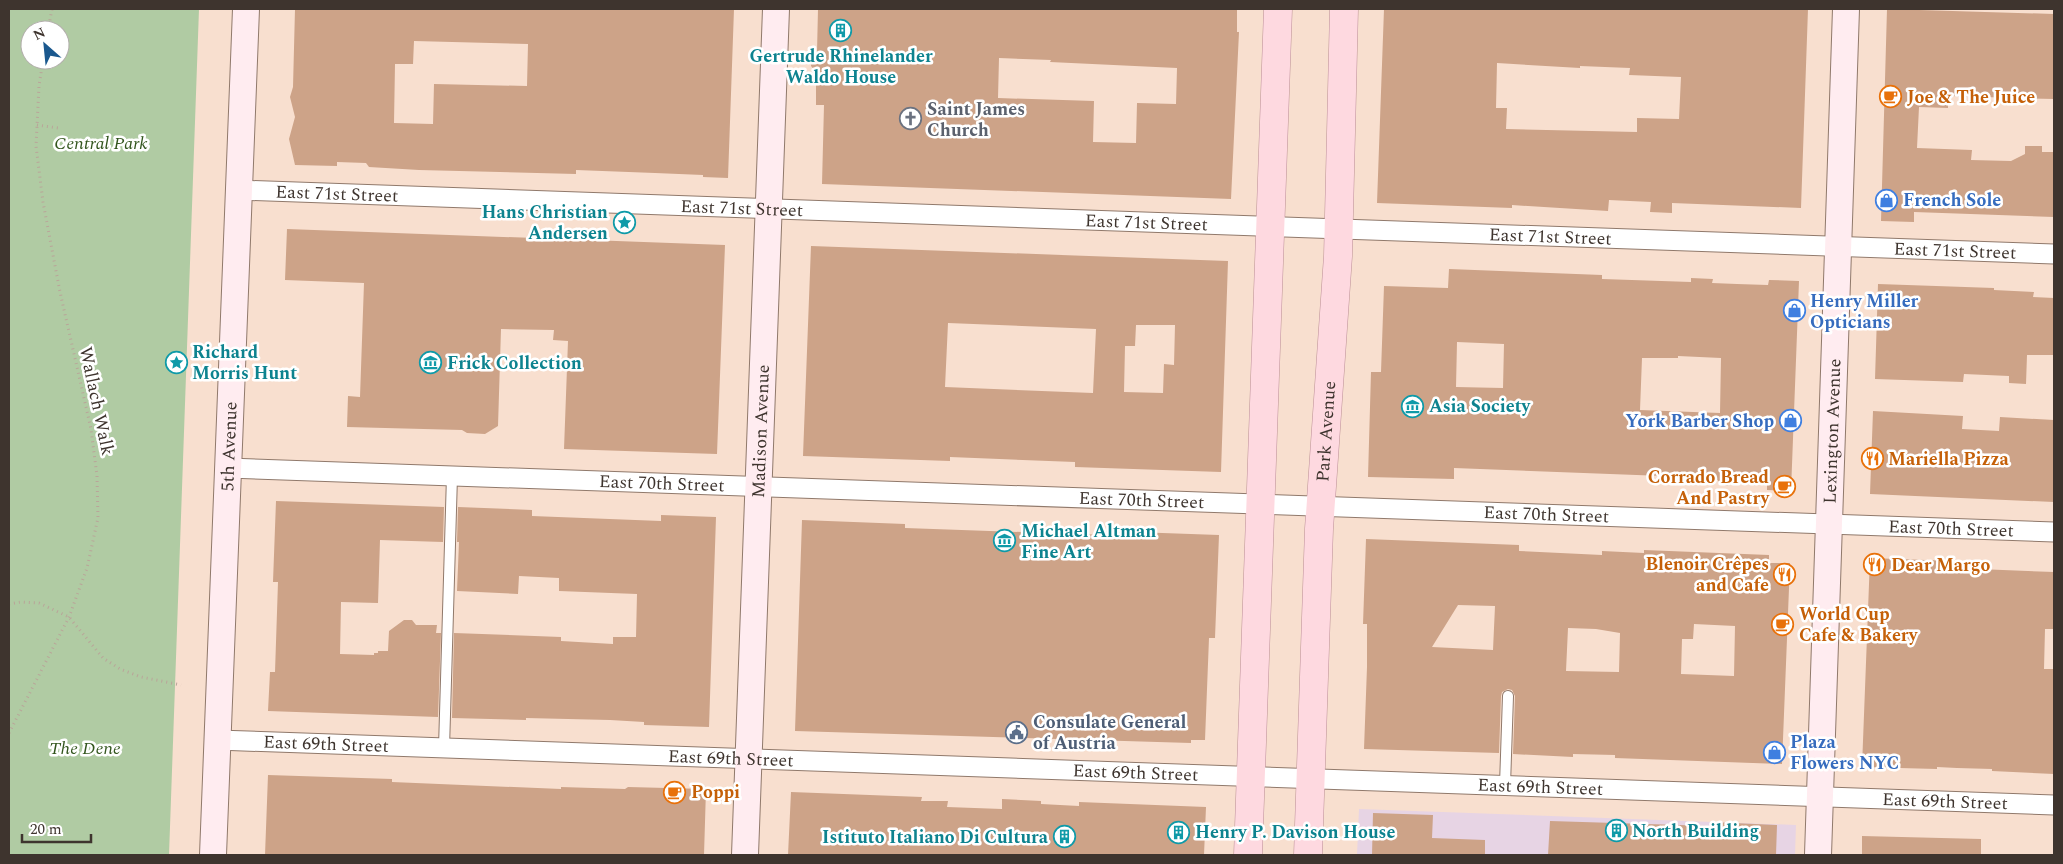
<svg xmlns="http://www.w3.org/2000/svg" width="2063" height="864" font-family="Spectral,serif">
<rect width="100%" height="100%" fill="#f8dfcf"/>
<!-- education -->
<polygon fill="#e7d4e4" points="1359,809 1796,825 1795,855 1357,855"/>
<!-- green -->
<path fill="#b0cba3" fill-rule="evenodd" d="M9,9H199L169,855H9ZM30,30H60V60H30Z"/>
<!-- building -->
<g fill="#cda388" fill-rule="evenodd">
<path d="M295,9H734L728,178L703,177V175L655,173L576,170V174L419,170L369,167L366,163L337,162V166L295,165L289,139L295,117L290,97L293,87ZM414,41L528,44L527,86L434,84L433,124L394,123L395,64H413Z"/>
<path d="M818,9H1237V32H1239L1231,199L822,184L824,105H816V72L811,66V58L817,52ZM999,58L1051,60L1050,62L1177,68L1176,104L1137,103L1136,143L1093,142L1094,101L998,98Z"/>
<path d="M1384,9H1808L1801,208L1672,203V213L1650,212L1651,202L1609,200L1608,211L1512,205V208L1377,203ZM1497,63L1580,68V66L1630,68L1629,75L1681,77L1679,119L1637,118V132L1506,129L1507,108H1496Z"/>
<polygon points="1887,9 2054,14 2054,99 1948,96 1948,108 1919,107 1917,148 1972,150 1971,160 2011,161 2025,154 2025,146 2042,146 2042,152 2054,152 2054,217 1914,212 1914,222 1881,221"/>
<polygon points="287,229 725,245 717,454 564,449 568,341 553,340 554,330 501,329 498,426 485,434 467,433 462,430 347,427 348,396 360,397 364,283 285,280"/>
<path d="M811,246L1228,261L1221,472L1075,467V462L950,457V461L803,456ZM948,323L1096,329L1093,393L945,387ZM1136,325H1175L1174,365L1164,364L1163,393L1124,392L1125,346H1135Z"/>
<path d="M1449,269L1602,275V279L1691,282V278L1713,279L1712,283L1737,284L1768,285L1769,280L1799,281L1791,491L1767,490V480L1740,479L1727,486L1720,483L1716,478L1454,468V479L1368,477L1371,372H1381L1384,286L1448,288ZM1457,342L1504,344L1503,388L1456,387ZM1678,356L1721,358L1720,413L1640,410L1642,358H1678Z"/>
<polygon points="1878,284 1994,288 1994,290 2034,292 2033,297 2054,298 2054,355 2027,355 2026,384 2009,383 2009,376 1964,374 1963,382 1875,379"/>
<polygon points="1873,411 1963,416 1962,429 1999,431 2000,417 2054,420 2054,502 1870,494"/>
<polygon points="276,501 444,507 443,542 380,540 378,603 341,602 340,654 374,655 374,653 378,653 378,651 388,651 389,631 404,620 412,620 416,625 437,625 436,633 441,633 438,717 268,711 270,672 275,672 278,582 273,582"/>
<polygon points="458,507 532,510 532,516 661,521 661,515 716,517 709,727 644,725 644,722 610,720 526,718 526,720 452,718 454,633 561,637 561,641 613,644 613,637 636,637 637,594 559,591 559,578 519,576 518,594 457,591 459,542 457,542"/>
<polygon points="802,520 905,524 905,528 1106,535 1106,531 1219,535 1215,638 1209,638 1205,740 1191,740 1191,743 795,731"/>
<path d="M1366,539L1519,545V551L1602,555V551L1644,553V550L1769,555V563H1790L1782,764L1615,758V755L1573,754V757L1513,754L1515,696L1512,690L1508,689L1502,692L1501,696L1499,753L1364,749L1367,667V624H1363ZM1458,605L1495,606L1493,650L1432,647ZM1694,624L1735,626L1734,676L1681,674L1682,639H1693ZM1568,628L1596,629L1620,633L1619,672L1566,671Z"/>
<polygon points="1870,558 1953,561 1953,568 2054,572 2054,629 2045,629 2044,669 2054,669 2054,774 1992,771 1992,769 1957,768 1937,767 1937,769 1862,767"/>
<polygon points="268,775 392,779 392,782 561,789 561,787 625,789 628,787 706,789 704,855 265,855"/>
<polygon points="791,792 922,797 921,801 948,801 947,807 1002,809 1002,799 1041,801 1041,804 1079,806 1079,802 1206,807 1204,855 788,855"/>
<polygon points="1373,813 1433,815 1432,838 1485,840 1485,855 1372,855"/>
<polygon points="1550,821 1712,826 1712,822 1777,825 1776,855 1548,855"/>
<polygon points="1862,836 1981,839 1981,855 1862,855"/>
</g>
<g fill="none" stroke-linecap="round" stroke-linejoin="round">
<defs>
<g id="service">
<polyline points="444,748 452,476"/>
<polyline points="1505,785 1508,696"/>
</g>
<g id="minor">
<path id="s1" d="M237,190C843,212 1449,233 2054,254"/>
<path id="s2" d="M228,468L2054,532"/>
<path id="s3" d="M217,740L2054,805"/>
</g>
<g id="secondary">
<path id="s4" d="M213,855L246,9"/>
<path id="s5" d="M745,855L776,9"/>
<path id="s6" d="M1818,855L1846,9"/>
</g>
<g id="primary">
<polyline points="1248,855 1278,9"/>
<path id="s7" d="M1308,855L1319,529L1338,256L1344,9"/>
</g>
</defs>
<!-- service casing -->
<use href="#service" stroke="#90796b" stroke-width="12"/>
<!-- minor casing -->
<use href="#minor" stroke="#90796b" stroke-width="21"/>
<!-- secondary casing -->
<use href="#secondary" stroke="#90796b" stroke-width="28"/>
<!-- primary casing -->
<use href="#primary" stroke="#bb8f95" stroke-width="29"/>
<!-- path -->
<g stroke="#b9a599" stroke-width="3" stroke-dasharray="1 4" stroke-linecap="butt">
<polyline points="48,30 52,9"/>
<polyline points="37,125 58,128"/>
<polyline points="9,604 21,602 39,603 69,617 103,658 120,669 141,677 181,685"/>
<polyline points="9,733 69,617 87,568 98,518 97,476 91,429 60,292 43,202 36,146 39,86 43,60"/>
</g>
<!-- service -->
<use href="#service" stroke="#fff" stroke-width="10"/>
<!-- minor -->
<use href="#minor" stroke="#fff" stroke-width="19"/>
<!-- secondary -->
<use href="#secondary" stroke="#ffecf0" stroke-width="26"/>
<!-- primary -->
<use href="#primary" stroke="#fed9e0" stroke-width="28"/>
</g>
<!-- icons -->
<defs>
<symbol id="building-ring" viewBox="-11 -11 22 22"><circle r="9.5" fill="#fff" stroke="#0f9aa8" stroke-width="1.5"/><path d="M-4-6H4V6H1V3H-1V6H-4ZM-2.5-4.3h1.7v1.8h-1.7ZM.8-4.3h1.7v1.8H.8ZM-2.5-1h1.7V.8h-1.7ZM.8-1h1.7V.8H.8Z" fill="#0f9aa8"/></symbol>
<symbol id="cafe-ring" viewBox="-11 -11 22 22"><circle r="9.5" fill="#fff" stroke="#e8710a" stroke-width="1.5"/><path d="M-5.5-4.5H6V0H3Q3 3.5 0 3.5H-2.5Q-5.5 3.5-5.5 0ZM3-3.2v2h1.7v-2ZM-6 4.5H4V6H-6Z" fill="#e8710a"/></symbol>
<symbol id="church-ring" viewBox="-11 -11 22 22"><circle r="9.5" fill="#fff" stroke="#6b7280" stroke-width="1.5"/><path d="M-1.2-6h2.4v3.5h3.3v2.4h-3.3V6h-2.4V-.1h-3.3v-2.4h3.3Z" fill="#6b7280"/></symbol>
<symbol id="shop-ring" viewBox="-11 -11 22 22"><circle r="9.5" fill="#fff" stroke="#3f7fe0" stroke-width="1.5"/><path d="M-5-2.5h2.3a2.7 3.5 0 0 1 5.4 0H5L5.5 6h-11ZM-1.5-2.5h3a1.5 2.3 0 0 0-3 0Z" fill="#3f7fe0"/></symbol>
<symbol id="sight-ring" viewBox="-11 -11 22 22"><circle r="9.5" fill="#fff" stroke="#0f9aa8" stroke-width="1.5"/><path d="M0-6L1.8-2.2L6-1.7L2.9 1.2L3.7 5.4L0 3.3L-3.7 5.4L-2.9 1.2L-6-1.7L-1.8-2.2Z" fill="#0f9aa8"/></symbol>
<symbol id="museum-ring" viewBox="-11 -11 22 22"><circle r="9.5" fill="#fff" stroke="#0f9aa8" stroke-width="1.5"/><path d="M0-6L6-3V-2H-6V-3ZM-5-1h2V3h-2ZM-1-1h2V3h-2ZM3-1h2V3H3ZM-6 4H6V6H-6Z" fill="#0f9aa8"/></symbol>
<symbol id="restaurant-ring" viewBox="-11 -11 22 22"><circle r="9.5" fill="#fff" stroke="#e8710a" stroke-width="1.5"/><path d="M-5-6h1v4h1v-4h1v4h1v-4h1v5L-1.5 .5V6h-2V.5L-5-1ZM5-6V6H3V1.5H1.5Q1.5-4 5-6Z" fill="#e8710a"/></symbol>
<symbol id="civic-ring" viewBox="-11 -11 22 22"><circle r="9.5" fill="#fff" stroke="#5c6f8a" stroke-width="1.5"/><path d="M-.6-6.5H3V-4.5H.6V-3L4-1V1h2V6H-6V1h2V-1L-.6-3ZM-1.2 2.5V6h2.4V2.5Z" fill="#5c6f8a"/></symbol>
</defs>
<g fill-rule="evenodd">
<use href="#building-ring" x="828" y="18" width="25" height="25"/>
<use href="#cafe-ring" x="1878" y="84" width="25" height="25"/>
<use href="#church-ring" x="898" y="106" width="25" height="25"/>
<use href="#shop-ring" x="1874" y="188" width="25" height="25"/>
<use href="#sight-ring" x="612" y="210" width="25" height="25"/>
<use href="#shop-ring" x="1782" y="298" width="25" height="25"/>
<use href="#sight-ring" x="164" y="350" width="25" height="25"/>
<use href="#museum-ring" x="418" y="350" width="25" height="25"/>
<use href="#museum-ring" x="1400" y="394" width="25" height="25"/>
<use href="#shop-ring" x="1778" y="408" width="25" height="25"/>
<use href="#restaurant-ring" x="1860" y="446" width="25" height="25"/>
<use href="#cafe-ring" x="1772" y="474" width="25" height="25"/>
<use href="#museum-ring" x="992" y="528" width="25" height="25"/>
<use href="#restaurant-ring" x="1862" y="552" width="25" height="25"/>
<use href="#restaurant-ring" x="1772" y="562" width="25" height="25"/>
<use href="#cafe-ring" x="1770" y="612" width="25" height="25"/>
<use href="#civic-ring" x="1004" y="720" width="25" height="25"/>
<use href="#shop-ring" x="1762" y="740" width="25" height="25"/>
<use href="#cafe-ring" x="662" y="780" width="25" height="25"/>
<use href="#building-ring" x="1604" y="818" width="25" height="25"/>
<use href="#building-ring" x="1166" y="820" width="25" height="25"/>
<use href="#building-ring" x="1052" y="824" width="25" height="25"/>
</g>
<g text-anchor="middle" stroke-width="5" stroke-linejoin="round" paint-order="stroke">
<!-- culture labels -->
<g font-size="18" font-weight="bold" fill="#0d838f" stroke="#fff" text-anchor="start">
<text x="841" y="62" text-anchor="middle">Gertrude Rhinelander<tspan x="841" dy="21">Waldo House</tspan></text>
<text x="608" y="218" text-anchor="end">Hans Christian<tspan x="608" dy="21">Andersen</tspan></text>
<text x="192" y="358">Richard<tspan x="192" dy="21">Morris Hunt</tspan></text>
<text x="447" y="369">Frick Collection</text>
<text x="1429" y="412">Asia Society</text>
<text x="1021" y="537">Michael Altman<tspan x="1021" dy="21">Fine Art</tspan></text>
<text x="1632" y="837">North Building</text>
<text x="1195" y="838">Henry P. Davison House</text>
<text x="1048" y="843" text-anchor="end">Istituto Italiano Di Cultura</text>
</g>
<!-- food labels -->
<g font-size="18" font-weight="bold" fill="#c56008" stroke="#fff" text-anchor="start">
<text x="1907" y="103">Joe &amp; The Juice</text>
<text x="1888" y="465">Mariella Pizza</text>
<text x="1769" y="483" text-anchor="end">Corrado Bread<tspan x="1769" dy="21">And Pastry</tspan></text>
<text x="1769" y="570" text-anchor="end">Blenoir Crêpes<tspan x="1769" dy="21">and Cafe</tspan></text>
<text x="1891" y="571">Dear Margo</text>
<text x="1799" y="620">World Cup<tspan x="1799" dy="21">Cafe &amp; Bakery</tspan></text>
<text x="691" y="798">Poppi</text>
</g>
<!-- worship labels -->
<g font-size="18" font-weight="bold" fill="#5b616d" stroke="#fff" text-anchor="start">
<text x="927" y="115">Saint James<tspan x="927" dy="21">Church</tspan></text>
</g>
<!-- park labels -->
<g font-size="18" font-style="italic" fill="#32551d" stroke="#fff">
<text x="101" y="149">Central Park</text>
<text x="85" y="754">The Dene</text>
</g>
<!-- street labels -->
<g font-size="18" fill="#3e342e" stroke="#fff">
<text dy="6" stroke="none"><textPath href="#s1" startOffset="100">East 71st Street</textPath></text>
<text dy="6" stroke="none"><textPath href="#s1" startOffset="505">East 71st Street</textPath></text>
<text dy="6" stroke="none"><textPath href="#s1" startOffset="910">East 71st Street</textPath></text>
<text dy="6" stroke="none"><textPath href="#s1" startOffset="1314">East 71st Street</textPath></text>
<text dy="6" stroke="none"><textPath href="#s1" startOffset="1719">East 71st Street</textPath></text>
<text transform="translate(97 401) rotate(78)" y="6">Wallach Walk</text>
<text dy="6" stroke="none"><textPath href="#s5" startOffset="424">Madison Avenue</textPath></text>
<text dy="6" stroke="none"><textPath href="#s7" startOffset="424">Park Avenue</textPath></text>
<text dy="6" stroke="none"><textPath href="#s6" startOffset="424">Lexington Avenue</textPath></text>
<text dy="6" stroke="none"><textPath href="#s4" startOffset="409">5th Avenue</textPath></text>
<text dy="6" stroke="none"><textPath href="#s2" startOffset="434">East 70th Street</textPath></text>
<text dy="6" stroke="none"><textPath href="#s2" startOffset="914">East 70th Street</textPath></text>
<text dy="6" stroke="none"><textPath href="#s2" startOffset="1319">East 70th Street</textPath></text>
<text dy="6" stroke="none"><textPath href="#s2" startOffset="1724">East 70th Street</textPath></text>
<text dy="6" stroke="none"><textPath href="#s3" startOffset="109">East 69th Street</textPath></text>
<text dy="6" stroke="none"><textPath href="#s3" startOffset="514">East 69th Street</textPath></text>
<text dy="6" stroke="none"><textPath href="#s3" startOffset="919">East 69th Street</textPath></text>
<text dy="6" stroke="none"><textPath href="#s3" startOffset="1324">East 69th Street</textPath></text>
<text dy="6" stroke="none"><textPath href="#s3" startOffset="1729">East 69th Street</textPath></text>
</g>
<!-- shop labels -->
<g font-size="18" font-weight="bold" fill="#366cbe" stroke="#fff" text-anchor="start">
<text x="1903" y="206">French Sole</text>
<text x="1810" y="307">Henry Miller<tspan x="1810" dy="21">Opticians</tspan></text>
<text x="1774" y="427" text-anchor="end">York Barber Shop</text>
<text x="1790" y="748">Plaza<tspan x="1790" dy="21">Flowers NYC</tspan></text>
</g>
<!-- service labels -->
<g font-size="18" font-weight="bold" fill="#4e5e75" stroke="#fff" text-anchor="start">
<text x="1033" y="728">Consulate General<tspan x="1033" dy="21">of Austria</tspan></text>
</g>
</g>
<!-- border -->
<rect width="2063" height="864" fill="none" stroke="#3e342e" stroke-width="20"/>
<!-- north arrow -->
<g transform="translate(45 45) rotate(333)"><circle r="24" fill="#ffffff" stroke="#b2aeab"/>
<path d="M0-4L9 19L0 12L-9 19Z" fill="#1a588e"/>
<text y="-8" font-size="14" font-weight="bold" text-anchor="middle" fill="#3e342e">N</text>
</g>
<!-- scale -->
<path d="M22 834v8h69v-8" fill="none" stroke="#3e342e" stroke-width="2.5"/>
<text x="30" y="834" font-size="15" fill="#3e342e" stroke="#ffffff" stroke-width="4" paint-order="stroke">20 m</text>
</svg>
